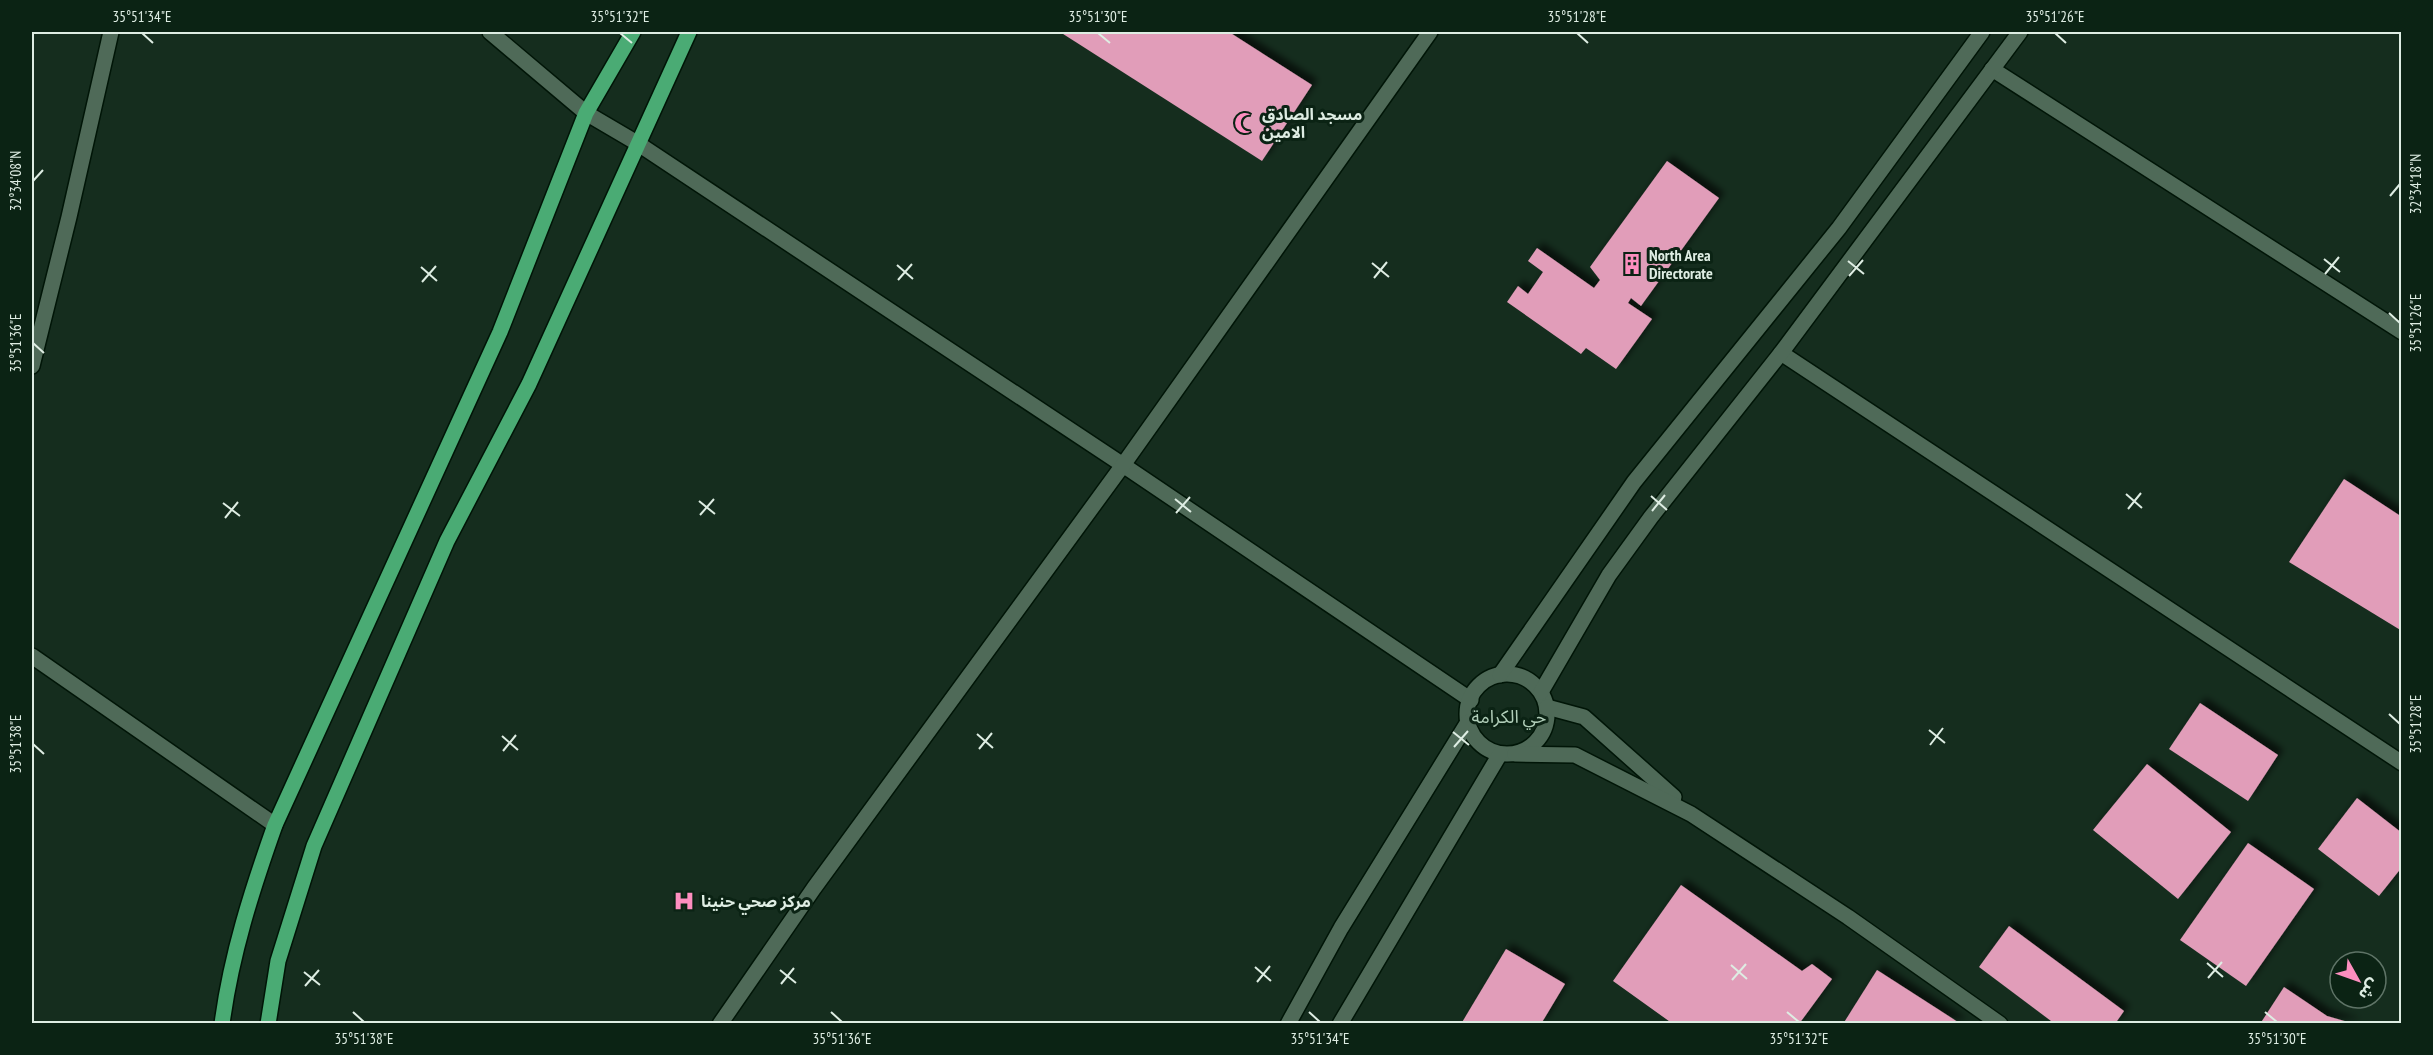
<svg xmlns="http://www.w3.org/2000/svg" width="2433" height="1055" font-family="'PT Sans Narrow','Noto Sans Arabic',sans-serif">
<defs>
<filter id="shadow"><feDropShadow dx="5.5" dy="-5.5" stdDeviation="3" flood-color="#0009"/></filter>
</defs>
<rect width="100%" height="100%" fill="#152d1e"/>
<!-- building -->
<g fill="#e19db9" filter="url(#shadow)">
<polygon points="1060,32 1229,32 1312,85 1262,161"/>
<polygon points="1667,161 1719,198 1641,306 1631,298 1628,303 1652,319 1616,369 1586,348 1581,354 1507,302 1518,286 1528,294 1543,272 1528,261 1537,248 1594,288 1600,280 1590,267"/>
<polygon points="2344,479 2402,517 2402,631 2289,562"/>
<polygon points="2200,703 2278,755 2248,801 2169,749"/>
<polygon points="2147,764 2231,832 2178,899 2093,830"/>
<polygon points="2357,798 2402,833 2402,867 2379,896 2318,849"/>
<polygon points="2248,843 2314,889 2246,986 2180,940"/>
<polygon points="1681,885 1802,971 1812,964 1832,979 1799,1024 1673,1024 1613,981"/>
<polygon points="2009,926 2124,1011 2115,1024 2055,1024 1979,967"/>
<polygon points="1506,949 1565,984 1541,1024 1461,1024"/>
<polygon points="1877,970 1961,1024 1843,1024"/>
<polygon points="2284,987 2327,1016 2355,1024 2260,1024"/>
</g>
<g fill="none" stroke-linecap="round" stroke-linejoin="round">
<defs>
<g id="minor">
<polyline points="490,32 586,113 637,143 1123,465 1471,700"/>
<polyline points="1992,69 2402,332"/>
<polyline points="1781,353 2402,763"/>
<polyline points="32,366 69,217 111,32"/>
<polyline points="32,656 275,825"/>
<circle cx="1507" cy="714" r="40"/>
<polyline points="1500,675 1634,482 1839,228 1982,32"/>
<polyline points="1541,692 1609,575 1651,517 1781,353 2020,32"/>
<polyline points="1547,707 1584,717 1674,797"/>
<polyline points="1515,754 1575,755 1691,814 1848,917 2000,1024"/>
<polyline points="720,1024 814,888 1123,465 1430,32"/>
<polyline points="1288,1024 1341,928 1468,722"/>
<polyline points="1340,1024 1500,754"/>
</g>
<g id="major">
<path d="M222,1024C231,955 252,890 275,825L500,332L586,113L633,32"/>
<polyline points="268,1024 278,961 314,846 447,541 529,384 689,32"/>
</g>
</defs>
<!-- minor casing -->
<use href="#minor" stroke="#001507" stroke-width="18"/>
<!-- major casing -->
<use href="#major" stroke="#001507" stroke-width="18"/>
<!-- minor -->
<use href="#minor" stroke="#4f6a58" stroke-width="15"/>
<!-- major -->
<use href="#major" stroke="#4aab74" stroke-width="15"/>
</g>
<!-- ticks -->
<path fill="none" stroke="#deede3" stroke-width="2" d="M142,33L153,43M620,33L632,43M1098,33L1110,43M1577,33L1588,43M2055,33L2066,43M33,181L43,170M2390,196L2400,184M2324,259L2340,272M1848,261L1864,274M1372,263L1389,277M897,265L913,279M421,267L437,281M2325,274L2339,257M1849,276L1863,260M1374,278L1387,262M898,280L912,264M422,282L436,266M2389,313L2400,323M33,343L44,353M2126,494L2142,508M1651,496L1667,510M1175,499L1191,512M699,501L715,514M223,503L240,516M2128,509L2141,493M1652,511L1665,495M1176,513L1190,497M700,515L714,499M225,518L238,502M2389,714L2400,724M1929,730L1945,743M1453,732L1469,745M977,734L993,748M502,736L518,750M33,744L44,754M1930,745L1943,728M1454,747L1468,731M979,749L992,733M503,751L516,735M2207,963L2223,977M1731,965L1747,979M1255,967L1271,981M780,970L796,983M304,972L320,985M2208,978L2222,962M1732,980L1746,964M1257,982L1270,966M781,984L794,968M305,986L319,970M353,1012L364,1022M831,1012L842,1022M1309,1012L1320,1022M1787,1012L1799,1022M2265,1012L2277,1022"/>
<!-- icons -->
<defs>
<symbol id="mosque-bare" viewBox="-9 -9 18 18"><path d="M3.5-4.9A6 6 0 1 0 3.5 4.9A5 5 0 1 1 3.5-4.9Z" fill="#fd8ebf" stroke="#0b2314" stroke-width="2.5" paint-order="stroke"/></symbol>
<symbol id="building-bare" viewBox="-9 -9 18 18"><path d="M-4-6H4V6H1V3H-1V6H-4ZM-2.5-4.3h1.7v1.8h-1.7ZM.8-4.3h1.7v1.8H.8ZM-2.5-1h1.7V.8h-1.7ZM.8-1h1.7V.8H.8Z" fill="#fd8ebf" stroke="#0b2314" stroke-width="2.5" paint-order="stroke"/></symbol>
<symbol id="hospital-bare" viewBox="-9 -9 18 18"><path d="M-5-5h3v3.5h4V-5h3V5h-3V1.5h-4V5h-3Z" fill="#fd8ebf" stroke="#0b2314" stroke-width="2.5" paint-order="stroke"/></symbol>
</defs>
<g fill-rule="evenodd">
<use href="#mosque-bare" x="1230" y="108" width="30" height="30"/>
<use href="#building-bare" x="1617" y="249" width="30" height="30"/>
<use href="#hospital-bare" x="669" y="886" width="30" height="30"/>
</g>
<g text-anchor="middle" stroke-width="6" stroke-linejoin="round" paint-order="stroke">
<!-- poi labels -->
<g font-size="16" font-weight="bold" fill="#deede3" stroke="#0b2314" text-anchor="start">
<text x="1262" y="120">مسجد الصادق<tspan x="1262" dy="18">الامين</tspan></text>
<text x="1649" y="261">North Area<tspan x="1649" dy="18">Directorate</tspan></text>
<text x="701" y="907">مركز صحي حنينا</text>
</g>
<!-- neighbourhood labels -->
<g font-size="18" fill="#b1ceb9" stroke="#0b2314">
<text x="1509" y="723">حي الكرامة</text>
</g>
</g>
<!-- border -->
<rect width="2433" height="1055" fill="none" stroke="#0b2314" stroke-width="66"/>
<!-- north arrow -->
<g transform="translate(2358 980) rotate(130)"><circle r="28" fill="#0b2314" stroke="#5f7467" stroke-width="1.5"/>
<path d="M0-4.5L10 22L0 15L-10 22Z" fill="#fd8ebf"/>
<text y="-9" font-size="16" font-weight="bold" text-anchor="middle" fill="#deede3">ش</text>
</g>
<rect x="33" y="33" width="2367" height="989" fill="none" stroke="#deede3" stroke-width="2"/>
<g font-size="15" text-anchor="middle" fill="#deede3">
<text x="142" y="22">35°51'34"E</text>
<text x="620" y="22">35°51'32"E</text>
<text x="1098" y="22">35°51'30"E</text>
<text x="1577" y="22">35°51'28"E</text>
<text x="2055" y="22">35°51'26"E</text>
<text transform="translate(16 181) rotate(-90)" y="5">32°34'08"N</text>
<text transform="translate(2416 184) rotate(-90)" y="5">32°34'18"N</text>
<text transform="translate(2416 323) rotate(-90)" y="5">35°51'26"E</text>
<text transform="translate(16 343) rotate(-90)" y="5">35°51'36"E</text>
<text transform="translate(2416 724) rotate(-90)" y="5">35°51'28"E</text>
<text transform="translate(16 744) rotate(-90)" y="5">35°51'38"E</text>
<text x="364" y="1044">35°51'38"E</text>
<text x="842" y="1044">35°51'36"E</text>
<text x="1320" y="1044">35°51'34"E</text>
<text x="1799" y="1044">35°51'32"E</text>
<text x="2277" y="1044">35°51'30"E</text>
</g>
</svg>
